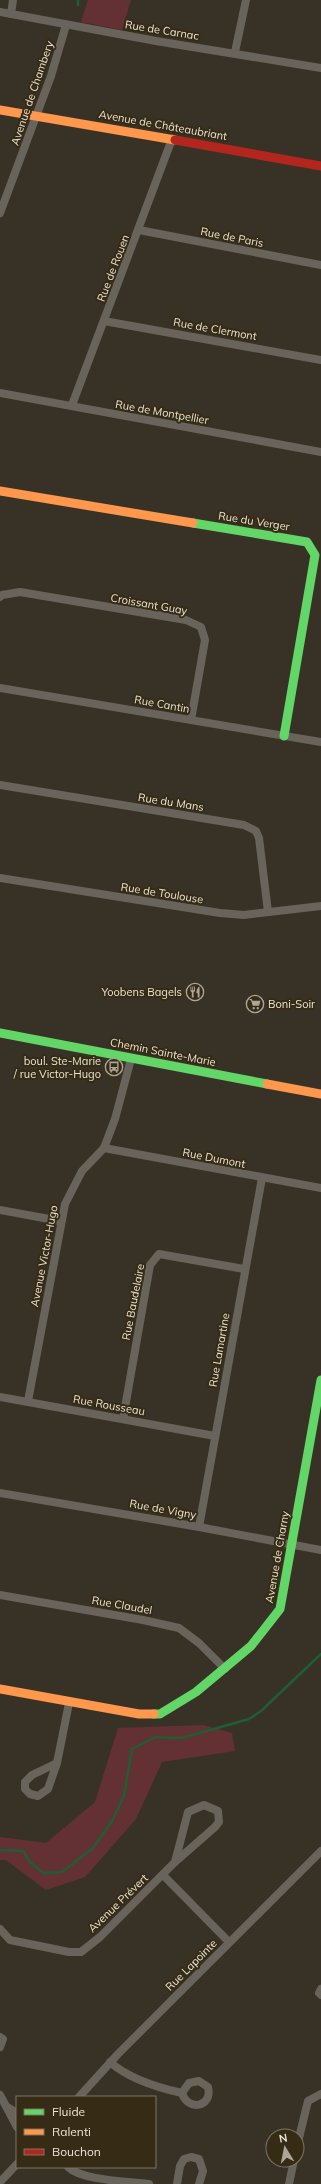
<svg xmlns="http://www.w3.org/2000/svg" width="321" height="2184" font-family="Mulish,sans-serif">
<rect width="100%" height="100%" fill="#383226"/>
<!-- green -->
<g fill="#633133">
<polygon points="88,0 131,0 122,30 81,22"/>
<polygon points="203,1725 232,1733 235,1751 162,1762 136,1819 85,1877 46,1890 6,1860 0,1860 0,1837 46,1843 95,1802 118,1728"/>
</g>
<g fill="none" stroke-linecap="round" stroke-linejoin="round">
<!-- stream -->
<g stroke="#1d5e35" stroke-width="2.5">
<polyline points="78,5 78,0"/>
<polyline points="0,1850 23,1851 30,1862 43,1873 62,1872 93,1848 112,1821 124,1796 132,1749 155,1737 182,1738 249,1719 261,1711 321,1654"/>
</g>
<!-- street -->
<g stroke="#69645b" stroke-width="8">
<polyline points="0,12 156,41 321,68"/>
<polyline points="11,14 13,0"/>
<polyline points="235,52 246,0"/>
<polyline points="0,213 51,76 66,25"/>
<polyline points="139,230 321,265"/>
<polyline points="104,321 321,360"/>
<polyline points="0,393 321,452"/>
<polyline points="72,405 172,139"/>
<polyline points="0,597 2,595 20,592 186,620 201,627 205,640 191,720"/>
<polyline points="0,688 321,742"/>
<polyline points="0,785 244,825 256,831 259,838 268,912"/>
<polyline points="0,878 220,913 244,915 321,906"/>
<polyline points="104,1148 321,1188"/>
<polyline points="0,1210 60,1221"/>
<polyline points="0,1397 215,1436"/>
<polyline points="28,1401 65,1204 82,1171 104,1148 115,1119 131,1059"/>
<polyline points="123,1419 150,1265 159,1254 244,1269"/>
<polyline points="0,1493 199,1527 321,1550"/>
<polyline points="199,1527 262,1178"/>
<polyline points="0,1595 143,1620 179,1628 199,1643 225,1669"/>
<polyline points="57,1763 32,1775 25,1782 25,1789 30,1794 38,1796 48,1789 57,1763 69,1703"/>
<polyline points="163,1875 229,1942"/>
<polyline points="0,1929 10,1940 69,1952 81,1952 100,1937 175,1862 215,1827 219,1822 218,1811 204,1805 188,1812 175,1862"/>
<polyline points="321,1989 319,1993 321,1995"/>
<polyline points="0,2037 3,2039 0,2047"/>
<path d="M110,2062C128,2078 159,2088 182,2093"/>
<path d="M199,2081L208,2087C213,2107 188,2112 182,2093L189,2083Z"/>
<polyline points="0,2095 17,2127"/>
<polyline points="79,2097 118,2054 321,1851"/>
<polyline points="6,2106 17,2113"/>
<polyline points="297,2146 308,2101 321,2094"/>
<path d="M68,2167C83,2181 128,2181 149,2184"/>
<polyline points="0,2182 17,2164"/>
<polyline points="177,2184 180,2166 184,2159 191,2157 199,2159 203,2171 199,2184"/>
<polyline points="289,2184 294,2160"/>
</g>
<!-- fast -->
<g stroke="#63d668" stroke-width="9">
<polyline points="193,523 307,542 315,555 284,736"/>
<polyline points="0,1033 267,1084"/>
<polyline points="154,1714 160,1714 196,1692 251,1646 280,1609 321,1380"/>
</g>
<!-- slow -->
<g stroke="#ff974d" stroke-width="9">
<polyline points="0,110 175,140"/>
<polyline points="0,491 193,523"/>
<polyline points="267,1084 321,1094"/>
<polyline points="0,1689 139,1714 154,1714"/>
</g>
<!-- jam -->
<polyline stroke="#b3261e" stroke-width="9" points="175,140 321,166"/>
</g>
<!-- icons -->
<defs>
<symbol id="restaurant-ring" viewBox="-11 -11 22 22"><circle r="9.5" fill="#362b14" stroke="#aca698" stroke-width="1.5"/><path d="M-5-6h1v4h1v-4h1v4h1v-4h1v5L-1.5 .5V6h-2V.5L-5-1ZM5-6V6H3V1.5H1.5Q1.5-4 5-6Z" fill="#aca698"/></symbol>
<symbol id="supermarket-ring" viewBox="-11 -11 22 22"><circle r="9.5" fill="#362b14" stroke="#aca698" stroke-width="1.5"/><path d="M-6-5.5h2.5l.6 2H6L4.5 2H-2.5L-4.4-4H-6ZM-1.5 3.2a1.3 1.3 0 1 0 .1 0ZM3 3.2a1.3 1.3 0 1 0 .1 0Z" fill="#aca698"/></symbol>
<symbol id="bus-ring" viewBox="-11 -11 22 22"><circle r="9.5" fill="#362b14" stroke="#aca698" stroke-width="1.5"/><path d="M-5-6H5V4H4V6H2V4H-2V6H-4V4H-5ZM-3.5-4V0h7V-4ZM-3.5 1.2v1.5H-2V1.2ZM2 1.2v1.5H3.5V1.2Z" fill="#aca698"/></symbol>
</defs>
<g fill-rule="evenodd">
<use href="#restaurant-ring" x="185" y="982" width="20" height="20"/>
<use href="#supermarket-ring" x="245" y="994" width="20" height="20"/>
<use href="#bus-ring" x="104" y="1057" width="20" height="20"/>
</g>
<g text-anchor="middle" stroke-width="4" stroke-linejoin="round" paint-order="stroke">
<!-- street labels -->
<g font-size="11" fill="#ebe4d6" stroke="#362b14">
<text transform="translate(162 30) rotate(9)" y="4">Rue de Carnac</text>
<text transform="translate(32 93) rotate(-71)" y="4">Avenue de Chambery</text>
<text transform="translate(163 125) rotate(10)" y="4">Avenue de Châteaubriant</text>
<text transform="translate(232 237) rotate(11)" y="4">Rue de Paris</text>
<text transform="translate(113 268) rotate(-69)" y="4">Rue de Rouen</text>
<text transform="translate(215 329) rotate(10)" y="4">Rue de Clermont</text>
<text transform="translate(162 412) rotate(10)" y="4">Rue de Montpellier</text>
<text transform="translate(254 521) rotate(9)" y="4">Rue du Verger</text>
<text transform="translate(149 604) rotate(10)" y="4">Croissant Guay</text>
<text transform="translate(162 704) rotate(10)" y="4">Rue Cantin</text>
<text transform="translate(171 802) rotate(9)" y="4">Rue du Mans</text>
<text transform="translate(162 893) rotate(9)" y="4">Rue de Toulouse</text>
<text transform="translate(163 1052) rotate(11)" y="4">Chemin Sainte-Marie</text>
<text transform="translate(214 1158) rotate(11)" y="4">Rue Dumont</text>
<text transform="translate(44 1256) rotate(-79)" y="4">Avenue Victor-Hugo</text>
<text transform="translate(133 1302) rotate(-79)" y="4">Rue Baudelaire</text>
<text transform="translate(219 1350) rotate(-80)" y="4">Rue Lamartine</text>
<text transform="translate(109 1405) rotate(10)" y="4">Rue Rousseau</text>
<text transform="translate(163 1509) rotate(10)" y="4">Rue de Vigny</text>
<text transform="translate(277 1557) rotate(-80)" y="4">Avenue de Charny</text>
<text transform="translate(122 1605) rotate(10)" y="4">Rue Claudel</text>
<text transform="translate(118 1903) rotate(-44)" y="4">Avenue Prévert</text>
<text transform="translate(191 1965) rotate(-45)" y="4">Rue Lapointe</text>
</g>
<!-- poi labels -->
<g font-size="11" fill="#ebe4d6" stroke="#362b14" text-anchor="end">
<text x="182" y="996">Yoobens Bagels</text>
<text x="268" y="1008" text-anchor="start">Boni-Soir</text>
<text x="101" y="1065">boul. Ste-Marie<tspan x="101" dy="13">/ rue Victor-Hugo</tspan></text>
</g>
</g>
<!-- legend -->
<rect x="16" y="2096" width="140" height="72" fill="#362b14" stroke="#7e7562"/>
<rect x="24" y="2109" width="20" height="6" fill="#63d668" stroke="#7e7562"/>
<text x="52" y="2116" font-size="12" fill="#ebe4d6">Fluide</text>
<rect x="24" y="2129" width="20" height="6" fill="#ff974d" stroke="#7e7562"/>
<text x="52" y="2136" font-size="12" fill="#ebe4d6">Ralenti</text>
<rect x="24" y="2149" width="20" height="6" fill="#b3261e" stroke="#7e7562"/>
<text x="52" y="2156" font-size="12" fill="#ebe4d6">Bouchon</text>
<!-- north arrow -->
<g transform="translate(285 2148) rotate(350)"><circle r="19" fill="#362b14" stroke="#7e7562"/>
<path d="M0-3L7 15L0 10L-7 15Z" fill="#aca698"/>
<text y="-6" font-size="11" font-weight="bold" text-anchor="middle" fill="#ebe4d6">N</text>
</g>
</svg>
